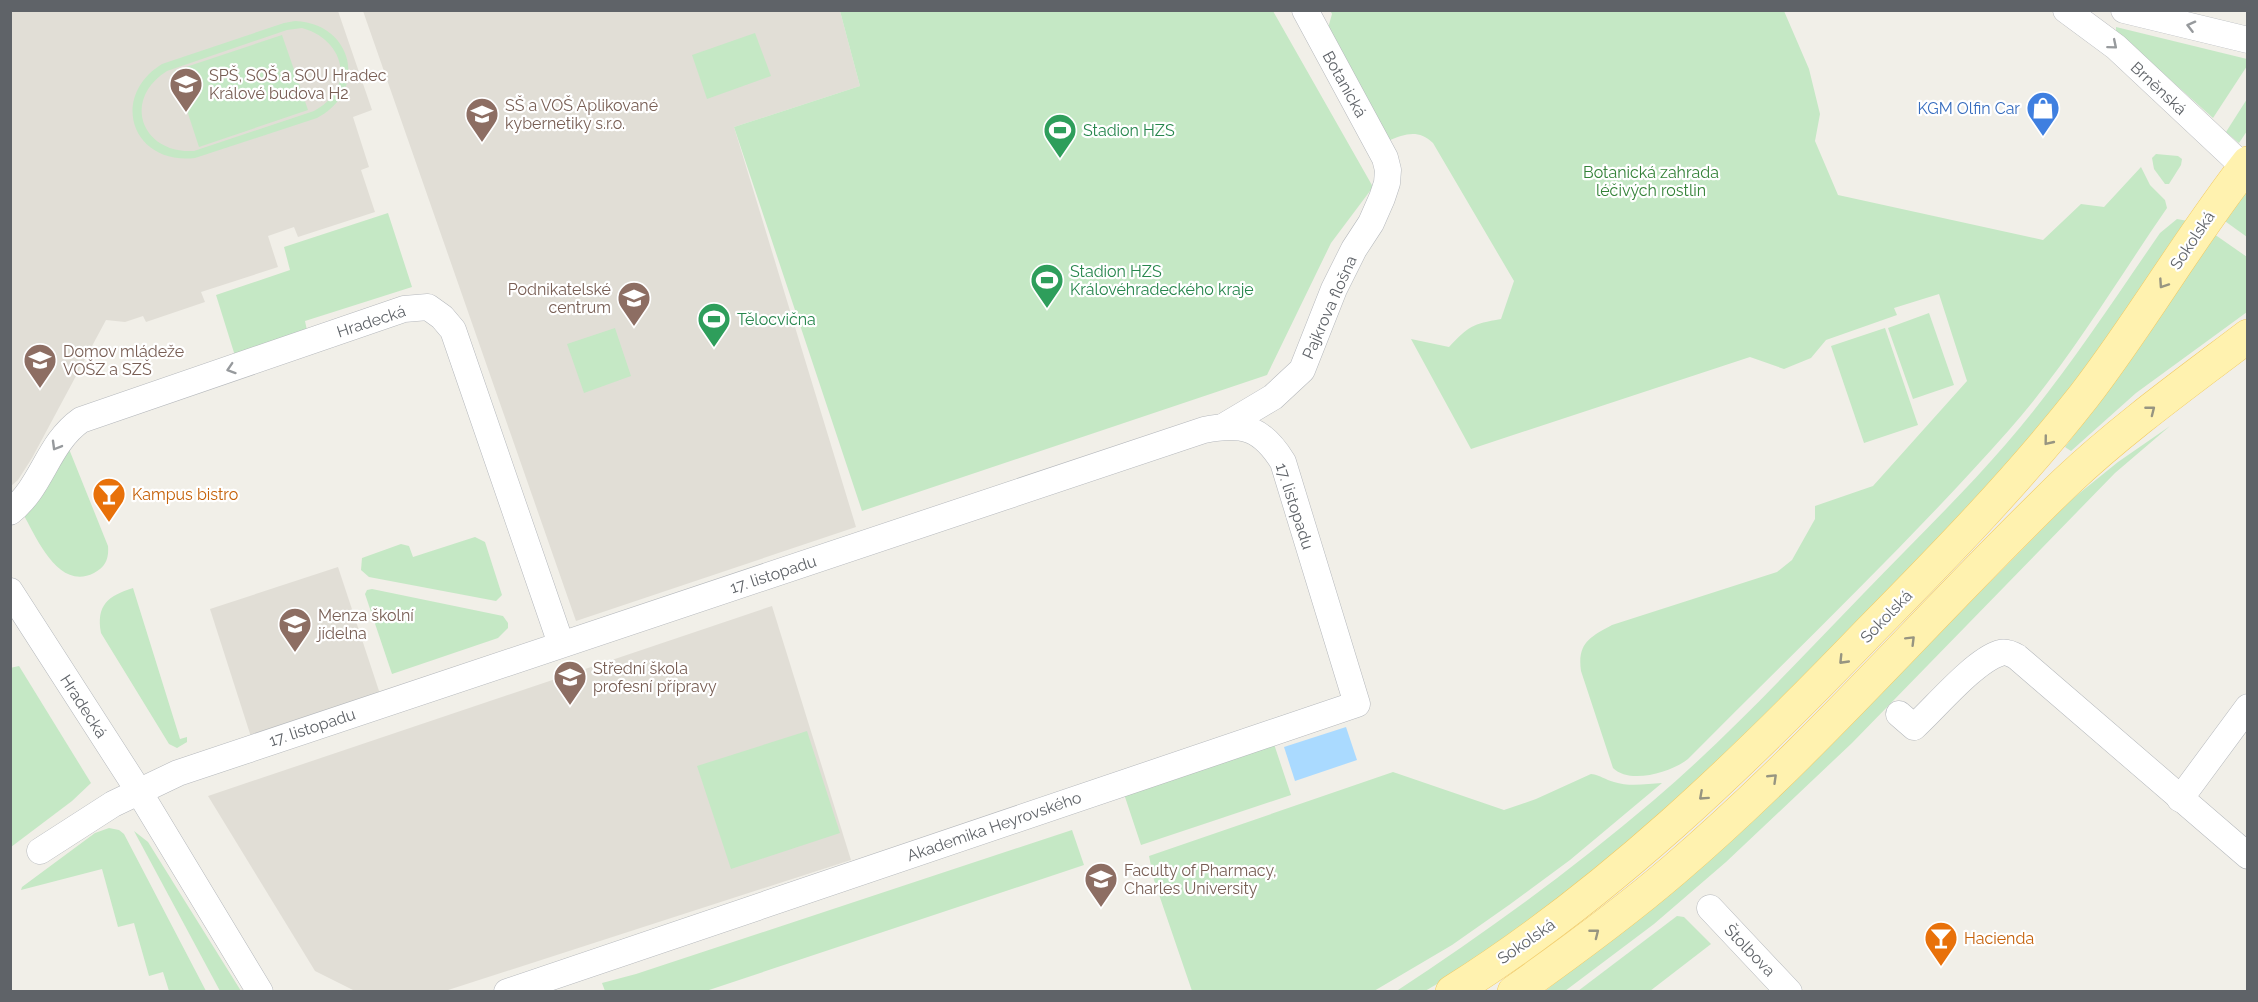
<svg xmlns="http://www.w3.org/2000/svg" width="2258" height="1002" font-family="Raleway,sans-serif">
<rect width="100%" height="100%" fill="#f1efe8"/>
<!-- education -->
<g fill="#e1ded6">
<polygon points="11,11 338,11 372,110 353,117 369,167 361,170 375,212 298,237 294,227 268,236 278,267 201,292 205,302 146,322 143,316 125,322 106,320 32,458 18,480 11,486"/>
<polygon points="363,11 840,11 860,86 734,127 856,527 576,621"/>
<polygon points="338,567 381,697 252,740 210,609"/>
<polygon points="772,606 851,860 445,991 355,991 315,971 208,796"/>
</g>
<!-- green -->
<g fill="#c5e8c5" fill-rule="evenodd">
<path d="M1330,10L1784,11L1809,69L1820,114L1815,141L1838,195L2043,240L2081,204L2104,207L2141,167L2150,185L2165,200L2167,208C2116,282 2069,362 2009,430C1908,544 1796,650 1688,759C1672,772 1630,785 1613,768L1581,671C1577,643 1590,637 1612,625L1777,572L1792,560L1815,519V506L1873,486L1967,381L1939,294L1894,308L1897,315L1826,340L1811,358L1784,369L1750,357L1471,449L1411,339L1449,347C1469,326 1472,324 1501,319L1514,281L1433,143C1418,129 1405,134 1388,141L1328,28L1332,14Z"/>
<polygon points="840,11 1273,11 1373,187 1331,243 1267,375 862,511 734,127 860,86"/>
<path d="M295,21C353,23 369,91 317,118L195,158C132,165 109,97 162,64L284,23ZM302,28C346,40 356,89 314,111L194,151C142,154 121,100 167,71L287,30Z"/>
<polygon points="2116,27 2247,59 2247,66 2213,118 2116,31"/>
<polygon points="755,33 771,76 707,99 692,55"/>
<polygon points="282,35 308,110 199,147 174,71"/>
<polygon points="2247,99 2247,131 2239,143 2226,132"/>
<polygon points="2156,154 2178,156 2182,159 2181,165 2169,184 2165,184 2154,169 2152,158"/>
<polygon points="2248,188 2247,237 2222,219"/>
<polygon points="388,213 412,287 305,321 308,335 236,359 216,295 290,270 284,247"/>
<path d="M2177,219L2188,221L2082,374L2022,449L1895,585L1681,798L1581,883L1515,932L1444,980L1425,991L1395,992C1485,933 1572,870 1654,800C1728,737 1795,664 1863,594C1911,544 1961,496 2006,444C2063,378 2111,304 2160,233Z"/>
<polygon points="2214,234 2247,257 2247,312 2136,393 2071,451 2065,447 2145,340"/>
<polygon points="1929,313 1954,385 1913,399 1888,328"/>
<polygon points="615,328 631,376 584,393 567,344"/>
<polygon points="1885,328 1918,425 1864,443 1831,346"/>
<polygon points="2170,426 2115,473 1852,743 1726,862 1654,924 1565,991 1544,992 1781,794 2071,500 2118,462"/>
<path d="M67,444L108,546C109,558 106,567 94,573C58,591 37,538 23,514Z"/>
<polygon points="475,537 485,542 502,595 496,601 369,577 361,570 362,558 401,544 409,546 413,557"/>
<path d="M133,588L180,739L187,737V742L177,748L169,744L101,633C96,605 108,596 133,588Z"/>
<polygon points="372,589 503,616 508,623 508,628 498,638 392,674 365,594 367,590"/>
<polygon points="19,666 91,783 72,801 11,847 10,668"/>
<polygon points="807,731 840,833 731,869 697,766"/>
<polygon points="1274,744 1291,795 1141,845 1124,794"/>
<path d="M1393,772L1504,810L1536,799L1591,774C1601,775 1605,780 1614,782C1629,787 1647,784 1662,783L1570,860L1509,905L1452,945L1374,991H1192L1154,880L1149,856Z"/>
<polygon points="109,828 119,830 124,834 206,991 169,991 163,972 149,976 134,923 118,927 102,869 21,890 22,887 95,833"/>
<polygon points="1072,830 1084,865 706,991 605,991 602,983 636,974"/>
<polygon points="134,831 148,842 241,991 220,991"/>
<polygon points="1677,916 1684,917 1711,944 1650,991 1578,991"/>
</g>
<!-- water -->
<polygon fill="#aadaff" points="1346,727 1357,760 1295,781 1284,747"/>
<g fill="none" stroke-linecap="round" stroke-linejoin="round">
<defs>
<g id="minor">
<polyline points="2066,10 2116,47 2244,167"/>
<polyline points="2124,10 2248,40"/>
<polyline points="1226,425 1273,397 1302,370 1334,289 1354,249 1371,223 1382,198 1387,183 1388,170 1385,158 1305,10"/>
<path d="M10,512C43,486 47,444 81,420L404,309L428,307L442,317L453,330L561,644"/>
<polyline points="10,591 138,790 260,992"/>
<path d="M1899,714L1914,727C1935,708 1974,661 2000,653C2006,651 2012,654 2017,657L2248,856"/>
<polyline points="2180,799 2248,707"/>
<path d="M40,851L113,804L178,773L1204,430C1243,422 1262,428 1283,462L1357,704L507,992"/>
<polyline points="1710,908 1789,992"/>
</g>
<g id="major">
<path d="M1452,992C1609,893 1741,765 1869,632C1944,556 2018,480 2084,396C2142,321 2189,238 2248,163"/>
<path d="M1514,992C1569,953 1624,913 1675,869C1815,749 1934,609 2066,482C2122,429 2186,383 2248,336"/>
</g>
</defs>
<!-- minor casing -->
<use href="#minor" stroke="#b5b8bc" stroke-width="27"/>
<!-- major casing -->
<use href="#major" stroke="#f2c960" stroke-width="34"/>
<!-- minor -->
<use href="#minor" stroke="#fff" stroke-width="26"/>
<!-- major -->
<use href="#major" stroke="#fff2af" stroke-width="33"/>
</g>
<!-- one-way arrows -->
<defs><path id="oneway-chevron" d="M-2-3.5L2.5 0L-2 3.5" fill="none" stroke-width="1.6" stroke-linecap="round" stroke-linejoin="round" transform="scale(1.5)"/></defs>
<g stroke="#979a9d">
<use href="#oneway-chevron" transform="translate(2191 26) rotate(-166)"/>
<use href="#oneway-chevron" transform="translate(2113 45) rotate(40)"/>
<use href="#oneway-chevron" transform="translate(231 369) rotate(162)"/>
<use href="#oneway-chevron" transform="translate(56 446) rotate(120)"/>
</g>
<g stroke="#979581">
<use href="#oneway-chevron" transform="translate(2163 284) rotate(124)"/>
<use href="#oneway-chevron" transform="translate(2151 410) rotate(-38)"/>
<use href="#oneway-chevron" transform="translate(2048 441) rotate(129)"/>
<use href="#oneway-chevron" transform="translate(1911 640) rotate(-45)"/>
<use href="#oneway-chevron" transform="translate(1843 660) rotate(134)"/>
<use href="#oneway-chevron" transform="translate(1773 778) rotate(-44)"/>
<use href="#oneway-chevron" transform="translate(1703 796) rotate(138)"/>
<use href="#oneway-chevron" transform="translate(1595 933) rotate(-38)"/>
</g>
<!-- icons -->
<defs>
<symbol id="school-pin" viewBox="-11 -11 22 30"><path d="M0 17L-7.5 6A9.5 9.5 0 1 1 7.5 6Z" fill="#8d6e63" stroke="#fff"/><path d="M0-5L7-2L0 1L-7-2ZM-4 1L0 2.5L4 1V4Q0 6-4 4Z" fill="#fff"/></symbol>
<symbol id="shop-pin" viewBox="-11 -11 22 30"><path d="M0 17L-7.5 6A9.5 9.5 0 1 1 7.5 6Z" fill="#3f7fe0" stroke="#fff"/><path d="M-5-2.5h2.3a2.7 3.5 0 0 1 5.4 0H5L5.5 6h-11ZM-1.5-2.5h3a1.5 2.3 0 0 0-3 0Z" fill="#fff"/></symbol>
<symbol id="stadium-pin" viewBox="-11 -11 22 30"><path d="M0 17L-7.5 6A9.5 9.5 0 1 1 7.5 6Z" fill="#2e9e5b" stroke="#fff"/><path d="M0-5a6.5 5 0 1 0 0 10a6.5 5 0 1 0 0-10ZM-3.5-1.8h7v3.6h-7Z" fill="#fff"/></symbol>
<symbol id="university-pin" viewBox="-11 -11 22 30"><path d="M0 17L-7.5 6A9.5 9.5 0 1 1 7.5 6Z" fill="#8d6e63" stroke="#fff"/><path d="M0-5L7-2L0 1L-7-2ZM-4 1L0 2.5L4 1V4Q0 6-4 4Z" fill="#fff"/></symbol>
<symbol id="bar-pin" viewBox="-11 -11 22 30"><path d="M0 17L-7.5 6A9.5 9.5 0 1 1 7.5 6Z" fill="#e8710a" stroke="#fff"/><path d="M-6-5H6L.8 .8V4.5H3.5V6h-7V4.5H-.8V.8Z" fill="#fff"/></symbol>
</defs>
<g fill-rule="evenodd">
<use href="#school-pin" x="167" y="65" width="38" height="52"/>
<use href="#shop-pin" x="2024" y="89" width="38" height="52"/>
<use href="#school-pin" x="463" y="95" width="38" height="52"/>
<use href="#stadium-pin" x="1041" y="111" width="38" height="52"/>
<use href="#stadium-pin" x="1028" y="261" width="38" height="52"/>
<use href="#school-pin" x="615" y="279" width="38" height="52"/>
<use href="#stadium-pin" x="695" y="300" width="38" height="52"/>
<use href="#university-pin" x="21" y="341" width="38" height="52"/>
<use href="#bar-pin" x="90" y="475" width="38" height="52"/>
<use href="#school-pin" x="276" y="605" width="38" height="52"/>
<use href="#school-pin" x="551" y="658" width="38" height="52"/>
<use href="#university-pin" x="1082" y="860" width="38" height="52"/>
<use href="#bar-pin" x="1922" y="919" width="38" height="52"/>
</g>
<g text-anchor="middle" stroke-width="4.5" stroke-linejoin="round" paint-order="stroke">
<!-- education labels -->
<g font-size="16" fill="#785e54" stroke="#fff" text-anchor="start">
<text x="209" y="81">SPŠ, SOŠ a SOU Hradec<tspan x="209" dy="18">Králové budova H2</tspan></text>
<text x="505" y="111">SŠ a VOŠ Aplikované<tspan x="505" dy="18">kybernetiky s.r.o.</tspan></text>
<text x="611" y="295" text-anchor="end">Podnikatelské<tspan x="611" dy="18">centrum</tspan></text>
<text x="63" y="357">Domov mládeže<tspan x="63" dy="18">VOŠZ a SZŠ</tspan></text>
<text x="318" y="621">Menza školní<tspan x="318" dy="18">jídelna</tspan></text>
<text x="593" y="674">Střední škola<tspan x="593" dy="18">profesní přípravy</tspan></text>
<text x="1124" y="876">Faculty of Pharmacy,<tspan x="1124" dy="18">Charles University</tspan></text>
</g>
<!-- street labels -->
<g font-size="16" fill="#5f6368" stroke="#fff">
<text transform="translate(1345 84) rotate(61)" y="6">Botanická</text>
<text transform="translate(2159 88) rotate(43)" y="6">Brněnská</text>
<text transform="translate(2192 240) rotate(-56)" y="6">Sokolská</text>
<text transform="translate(1329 307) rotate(-66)" y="6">Pajkrova flošna</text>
<text transform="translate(371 321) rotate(-18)" y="6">Hradecká</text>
<text transform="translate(1295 506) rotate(72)" y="6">17. listopadu</text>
<text transform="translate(773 574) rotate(-18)" y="6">17. listopadu</text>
<text transform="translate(1886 616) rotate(-46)" y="6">Sokolská</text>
<text transform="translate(84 706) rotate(57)" y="6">Hradecká</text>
<text transform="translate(312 727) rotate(-18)" y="6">17. listopadu</text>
<text transform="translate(994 826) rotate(-19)" y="6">Akademika Heyrovského</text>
<text transform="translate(1526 941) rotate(-35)" y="6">Sokolská</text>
<text transform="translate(1750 950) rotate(46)" y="6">Štolbova</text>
</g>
<!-- shop labels -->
<g font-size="16" fill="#366cbe" stroke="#fff" text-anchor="end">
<text x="2020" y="114">KGM Olfin Car</text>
</g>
<!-- leisure labels -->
<g font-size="16" fill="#27864d" stroke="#fff" text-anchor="start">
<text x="1083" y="136">Stadion HZS</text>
<text x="1070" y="277">Stadion HZS<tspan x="1070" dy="18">Královéhradeckého kraje</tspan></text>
<text x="737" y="325">Tělocvična</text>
</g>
<!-- park labels -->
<g font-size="16" fill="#348238" stroke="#fff">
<text x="1651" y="178">Botanická zahrada<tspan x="1651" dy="18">léčivých rostlin</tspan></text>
</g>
<!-- food labels -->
<g font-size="16" fill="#c56008" stroke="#fff" text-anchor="start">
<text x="132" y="500">Kampus bistro</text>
<text x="1964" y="944">Hacienda</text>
</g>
</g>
<!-- border -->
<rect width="2258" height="1002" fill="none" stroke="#5f6368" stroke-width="24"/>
</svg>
